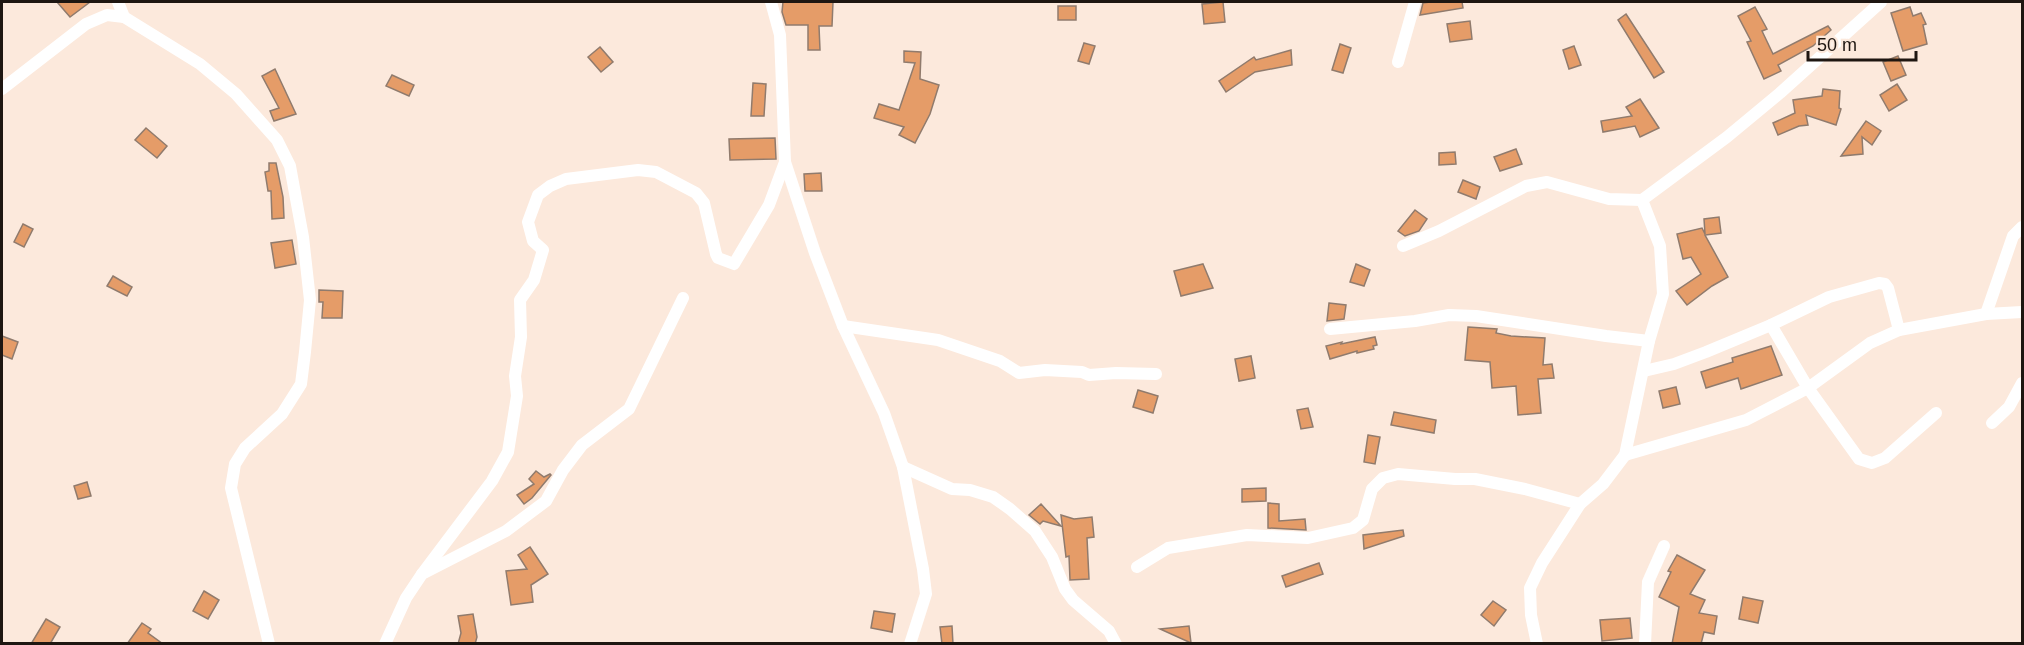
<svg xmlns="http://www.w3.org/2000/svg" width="2024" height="645" font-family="Arial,sans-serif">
<rect width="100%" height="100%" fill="#fce9dc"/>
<!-- building -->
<g fill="#e59c68" stroke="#907b6d" stroke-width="1.5">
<polygon points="57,2 90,2 70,17"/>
<polygon points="783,2 833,2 832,26 819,26 820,50 808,50 808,25 786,25 782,12"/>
<polygon points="1223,2 1225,22 1204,24 1202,4"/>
<polygon points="1430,2 1462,2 1463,8 1420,15 1423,3"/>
<rect x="1058" y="6" width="18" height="14"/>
<polygon points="1755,7 1767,29 1762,31 1773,54 1828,26 1831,30 1813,46 1778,65 1781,71 1764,79 1747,42 1751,41 1738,16"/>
<polygon points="1910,7 1913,16 1921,13 1926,24 1923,25 1927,44 1903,51 1891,13"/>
<polygon points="1626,14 1664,72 1654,78 1618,20"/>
<polygon points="1470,21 1472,39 1450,42 1447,24"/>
<polygon points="1084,43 1095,46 1089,64 1078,61"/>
<polygon points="1340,44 1351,48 1343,73 1332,70"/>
<polygon points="1574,46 1581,65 1569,69 1563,50"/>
<polygon points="600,47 613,62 601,72 588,57"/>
<polygon points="1291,50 1292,65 1255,72 1226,92 1219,81 1254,57 1256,60"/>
<polygon points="904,51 921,52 920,79 939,85 930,114 915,143 899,135 904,127 874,118 879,104 899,110 915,63 904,62"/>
<polygon points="1898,56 1906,75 1891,81 1883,62"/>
<polygon points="275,69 296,114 274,121 270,111 279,108 262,76"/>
<polygon points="392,75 414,85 409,96 386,86"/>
<polygon points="753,83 766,84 764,116 751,116"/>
<polygon points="1897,84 1907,100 1889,111 1880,95"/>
<polygon points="1823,89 1840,91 1839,108 1841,109 1836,125 1806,115 1808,125 1799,126 1778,135 1773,123 1795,113 1793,100 1822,96"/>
<polygon points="1640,99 1659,128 1640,137 1635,126 1603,132 1601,121 1632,116 1626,107"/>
<polygon points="1866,121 1881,131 1872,145 1862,137 1863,154 1841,156"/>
<polygon points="146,128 167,146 157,158 135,140"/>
<polygon points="775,138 776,159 730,160 729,139"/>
<polygon points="1516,149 1522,164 1500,171 1494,157"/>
<polygon points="1455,152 1456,164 1439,165 1439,153"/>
<polygon points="269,163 276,163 283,197 284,218 272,219 271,191 268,191 265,172 269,171"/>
<polygon points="821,173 822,191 805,191 804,174"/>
<polygon points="1463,180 1480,187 1476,199 1458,192"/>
<polygon points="1415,210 1427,219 1419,231 1405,236 1398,231"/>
<polygon points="1719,217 1721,233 1705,235 1728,277 1712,286 1687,305 1676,291 1701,274 1691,257 1683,259 1677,234 1702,228 1705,234 1704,219"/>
<polygon points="23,224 33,229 24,247 14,242"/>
<polygon points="292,240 296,264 275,268 271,243"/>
<polygon points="1203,264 1213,288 1181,296 1174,271"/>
<polygon points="1356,264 1370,270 1364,286 1350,282"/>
<polygon points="113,276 132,287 127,296 107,286"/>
<polygon points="319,290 343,291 342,318 322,318 323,302 319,302"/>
<polygon points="1329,303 1346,305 1344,319 1327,321"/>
<polygon points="1468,327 1497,329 1496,333 1511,336 1545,338 1543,365 1552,364 1554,378 1538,379 1541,413 1518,415 1516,386 1492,388 1490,362 1465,360"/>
<polygon points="2,336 18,342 12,359 2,355"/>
<polygon points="1375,337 1377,345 1373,346 1374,349 1357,353 1357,351 1330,359 1326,346 1342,342 1341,344"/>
<polygon points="1771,346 1782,375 1741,389 1738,378 1706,388 1701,372 1733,362 1732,358"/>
<polygon points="1251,356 1255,378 1239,381 1235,359"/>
<polygon points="1676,387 1680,404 1663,408 1659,391"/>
<polygon points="1138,390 1158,396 1153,413 1133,407"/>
<polygon points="1308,408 1313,427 1301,429 1297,410"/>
<polygon points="1394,412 1436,420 1434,433 1391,425"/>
<polygon points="1368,435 1380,437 1375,464 1364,462"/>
<polygon points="536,471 544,477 550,474 551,475 532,498 524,504 517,495 534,484 529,479"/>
<polygon points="87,482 91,496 78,499 74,486"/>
<polygon points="1266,488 1266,501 1242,502 1242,489"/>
<polygon points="1268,503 1279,504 1279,521 1305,519 1306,530 1268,528"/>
<polygon points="1041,504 1061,526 1043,521 1040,524 1029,515"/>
<polygon points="1061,515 1074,519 1092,517 1094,537 1087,538 1089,579 1070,580 1069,556 1066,557"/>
<polygon points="1403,530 1404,536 1364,549 1363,535"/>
<polygon points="530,547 548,574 531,585 533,602 511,605 506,571 527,569 518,555"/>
<polygon points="1677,555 1705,570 1690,594 1705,600 1699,613 1717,616 1714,634 1704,632 1701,644 1672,644 1679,607 1659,597 1671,572 1668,571"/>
<polygon points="1319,563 1323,574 1286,587 1282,576"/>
<polygon points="204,591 219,600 208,619 193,611"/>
<polygon points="1743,597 1763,601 1758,623 1739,619"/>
<polygon points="1493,601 1506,610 1494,626 1481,615"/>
<polygon points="874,611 895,614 892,632 871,628"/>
<polygon points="473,614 477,637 475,644 458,644 461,633 458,616"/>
<polygon points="1630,618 1632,638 1602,641 1600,620"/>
<polygon points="46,619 60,627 50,644 31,644"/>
<polygon points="142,623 151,629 148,633 163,644 127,644"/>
<polygon points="952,626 953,644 942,644 940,627"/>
<polygon points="1189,626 1191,643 1160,629"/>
</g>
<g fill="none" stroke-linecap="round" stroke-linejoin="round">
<!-- street -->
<g stroke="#fff" stroke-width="12">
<polyline points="118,2 124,17"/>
<polyline points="771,2 780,35 785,162 815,253 843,326 884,413 903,467 923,569 926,594 910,644"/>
<polyline points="1398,62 1415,2"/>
<polyline points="2,89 86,24 107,15 124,17 200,64 236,94 277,140 290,166 303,237 310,300 305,352 301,384 282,414 245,448 235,464 231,488 269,644"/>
<polyline points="1403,246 1439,231 1526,186 1547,182 1609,199 1642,200 1727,137 1780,93 1881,2"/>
<polyline points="1986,314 2013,236 2022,227"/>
<polyline points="1771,325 1808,388 1859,459 1872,463 1885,458 1936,413"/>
<polyline points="843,326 938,340 1000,361 1019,373 1045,370 1082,372 1089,375 1116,373 1156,374"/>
<polyline points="1330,329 1415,321 1449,315 1476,316 1606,336 1649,341"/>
<polyline points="1644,371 1674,364 1706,352 1771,325 1829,297 1879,283 1885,284 1888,288 1899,330"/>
<polyline points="1992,423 2009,407 2022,383"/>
<polyline points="1625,455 1746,420 1808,388 1870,343 1899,330 1986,314 2022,312"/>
<polyline points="903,467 952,489 970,490 993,497 1010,509 1035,531 1052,557 1065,589 1073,600 1109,631 1116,644"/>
<polyline points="1137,567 1168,548 1247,535 1308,538 1353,528 1363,520 1372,489 1383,478 1398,474 1455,479 1475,479 1525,489 1580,504"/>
<polyline points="422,574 492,481 508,452 517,396 515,376 521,337 520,300 534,280 543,250 533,241 528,222 538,195 550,186 566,179 638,170 656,172 696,193 704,203 716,254 718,258 734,264 769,205 785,162"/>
<polyline points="385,644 406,598 422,574 506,531 546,501 563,470 582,445 629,409 683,298"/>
<polyline points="1537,644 1531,615 1530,588 1542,563 1580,504 1603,484 1625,455 1649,341 1663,294 1660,246 1642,200"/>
<polyline points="1645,644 1648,582 1664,546"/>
</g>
</g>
<!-- border -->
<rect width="2024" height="645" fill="none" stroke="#1e1611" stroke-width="6"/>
<!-- scale -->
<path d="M1808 51v9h108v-9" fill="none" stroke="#1e1611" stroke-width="3"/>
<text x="1817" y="51" font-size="18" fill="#1e1611" stroke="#fce9dc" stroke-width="4.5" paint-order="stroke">50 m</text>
</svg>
